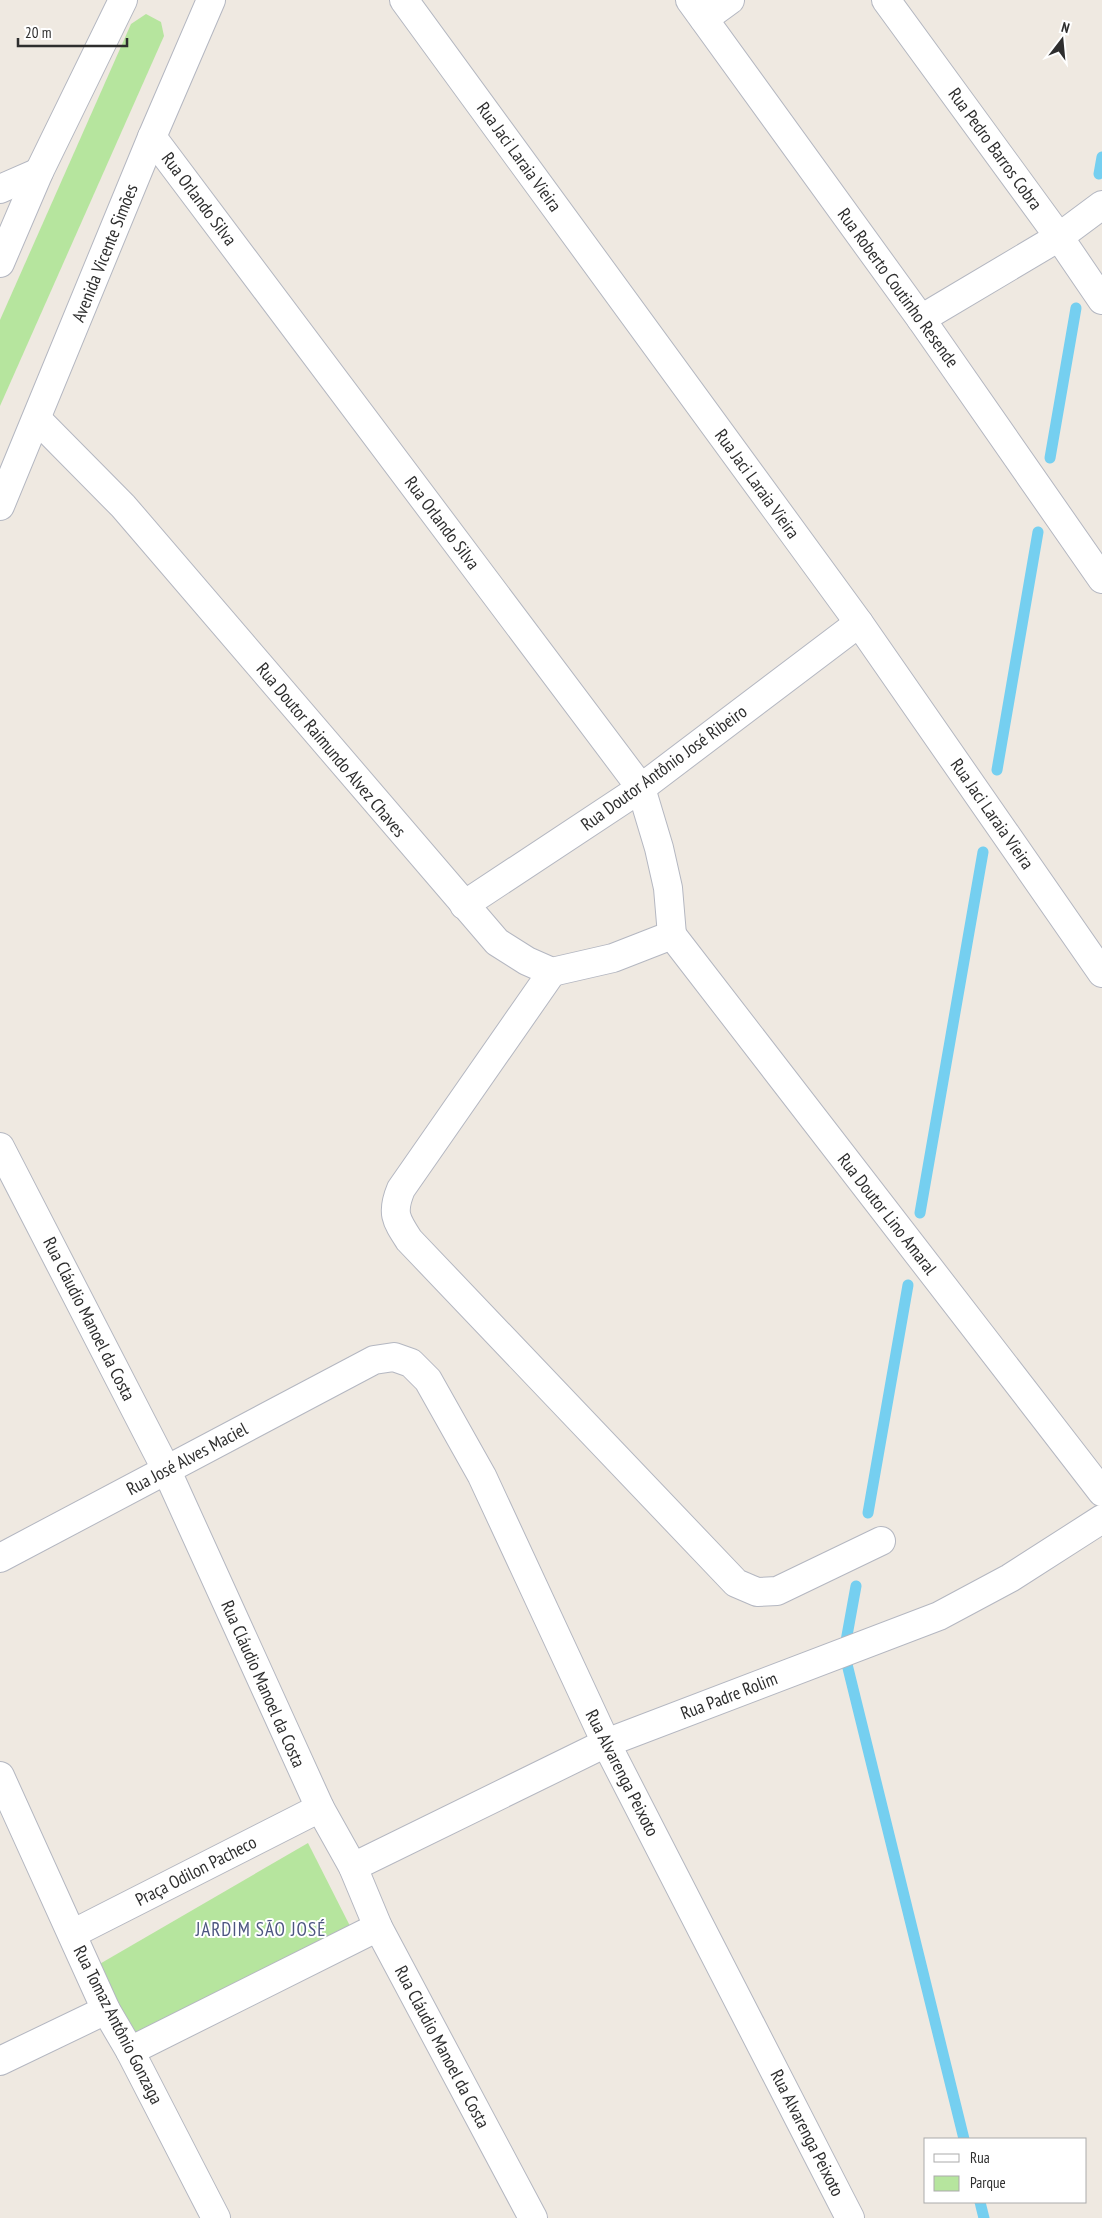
<svg xmlns="http://www.w3.org/2000/svg" width="1102" height="2218" font-family="'PT Sans Narrow',sans-serif">
<rect width="100%" height="100%" fill="#efe9e1"/>
<!-- green -->
<g fill="#b6e59e">
<polygon points="146,14 161,22 164,36 0,406 0,320 131,24"/>
<polygon points="308,1843 350,1926 131,2042 91,1969"/>
</g>
<g fill="none" stroke-linecap="round" stroke-linejoin="round">
<!-- stream -->
<g stroke="#75cff0" stroke-width="11">
<polyline points="1099,174 1102,157"/>
<polyline points="1050,458 1076,308"/>
<polyline points="997,770 1038,532"/>
<polyline points="920,1213 983,852"/>
<polyline points="868,1513 908,1285"/>
<polyline points="856,1586 844,1652 964,2139"/>
<polyline points="980,2202 984,2218"/>
</g>
<defs>
<g id="street">
<polyline points="690,0 921,319 1102,579"/>
<polyline points="886,0 1059,237 1102,300"/>
<polyline points="704,19 730,0"/>
<polyline points="152,137 641,788 659,848 668,888 672,935"/>
<polyline points="0,189 39,172"/>
<polyline points="921,319 1059,237 1102,205"/>
<polyline points="37,419 123,506 497,942 527,961 552,972 613,958 672,935"/>
<polyline points="464,905 641,788 859,623"/>
<polyline points="672,935 1102,1492"/>
<path d="M552,972L401,1189C391,1213 396,1220 409,1240L736,1583L757,1592L777,1591L881,1541"/>
<polyline points="0,1558 374,1360 394,1357 411,1363 428,1380 482,1476 606,1743 850,2218"/>
<polyline points="0,1776 106,2010 130,2051 216,2218"/>
<polyline points="353,1867 606,1743 939,1616 1010,1578 1102,1519"/>
<polyline points="72,1934 320,1808"/>
<polyline points="130,2051 378,1927"/>
<polyline points="0,2061 106,2010"/>
</g>
<g id="secondary">
<polyline points="404,0 859,623 1102,973"/>
<polyline points="0,263 39,172 123,0"/>
<polyline points="0,506 152,137 211,0"/>
<polyline points="0,1147 166,1469 320,1808 353,1867 378,1927 533,2218"/>
</g>
</defs>
<!-- street casing -->
<use href="#street" stroke="#b4b7c1" stroke-width="30"/>
<!-- secondary casing -->
<use href="#secondary" stroke="#b4b7c1" stroke-width="30"/>
<!-- street -->
<use href="#street" stroke="#fff" stroke-width="28"/>
<!-- secondary -->
<use href="#secondary" stroke="#fff" stroke-width="28"/>
</g>
<g text-anchor="middle" stroke-width="4" stroke-linejoin="round" paint-order="stroke">
<!-- street labels -->
<g font-size="18" fill="#2e2e2e" stroke="#fff">
<text transform="translate(995 149) rotate(54)" y="6">Rua Pedro Barros Cobra</text>
<text transform="translate(519 157) rotate(54)" y="6">Rua Jaci Laraia Vieira</text>
<text transform="translate(199 199) rotate(53)" y="6">Rua Orlando Silva</text>
<text transform="translate(105 253) rotate(-68)" y="6">Avenida Vicente Simões</text>
<text transform="translate(898 288) rotate(54)" y="6">Rua Roberto Coutinho Resende</text>
<text transform="translate(757 484) rotate(54)" y="6">Rua Jaci Laraia Vieira</text>
<text transform="translate(442 523) rotate(53)" y="6">Rua Orlando Silva</text>
<text transform="translate(331 750) rotate(50)" y="6">Rua Doutor Raimundo Alvez Chaves</text>
<text transform="translate(664 768) rotate(-36)" y="6">Rua Doutor Antônio José Ribeiro</text>
<text transform="translate(992 814) rotate(55)" y="6">Rua Jaci Laraia Vieira</text>
<text transform="translate(887 1214) rotate(52)" y="6">Rua Doutor Lino Amaral</text>
<text transform="translate(89 1319) rotate(63)" y="6">Rua Cláudio Manoel da Costa</text>
<text transform="translate(187 1459) rotate(-28)" y="6">Rua José Alves Maciel</text>
<text transform="translate(263 1684) rotate(66)" y="6">Rua Cláudio Manoel da Costa</text>
<text transform="translate(729 1696) rotate(-21)" y="6">Rua Padre Rolim</text>
<text transform="translate(622 1773) rotate(63)" y="6">Rua Alvarenga Peixoto</text>
<text transform="translate(196 1871) rotate(-27)" y="6">Praça Odilon Pacheco</text>
<text transform="translate(118 2025) rotate(63)" y="6">Rua Tomaz Antônio Gonzaga</text>
<text transform="translate(442 2047) rotate(62)" y="6">Rua Cláudio Manoel da Costa</text>
<text transform="translate(807 2133) rotate(63)" y="6">Rua Alvarenga Peixoto</text>
</g>
<!-- neighbourhood labels -->
<g font-size="19" letter-spacing="1" fill="#4d5680" stroke="#fff">
<text x="261" y="1936">JARDIM SÃO JOSÉ</text>
</g>
</g>
<!-- legend -->
<rect x="924" y="2138" width="162" height="65" fill="#ffffff" stroke="#ababab"/>
<rect x="934" y="2154" width="25" height="8" fill="#ffffff" stroke="#ababab"/>
<text x="970" y="2163" font-size="15" fill="#2e2e2e">Rua</text>
<rect x="934" y="2176" width="25" height="15" fill="#b6e59e" stroke="#ababab"/>
<text x="970" y="2188" font-size="15" fill="#2e2e2e">Parque</text>
<!-- north arrow -->
<g transform="translate(1062 40) rotate(16)" stroke="#ffffff" stroke-width="4" paint-order="stroke">
<path d="M0-4L9 19L0 12L-9 19Z" fill="#2e2e2e"/>
<text y="-8" font-size="14" font-weight="bold" text-anchor="middle" fill="#2e2e2e">N</text>
</g>
<!-- scale -->
<path d="M18 38v8h109v-8" fill="none" stroke="#2e2e2e" stroke-width="2.5"/>
<text x="25" y="38" font-size="15" fill="#2e2e2e" stroke="#ffffff" stroke-width="4" paint-order="stroke">20 m</text>
</svg>
